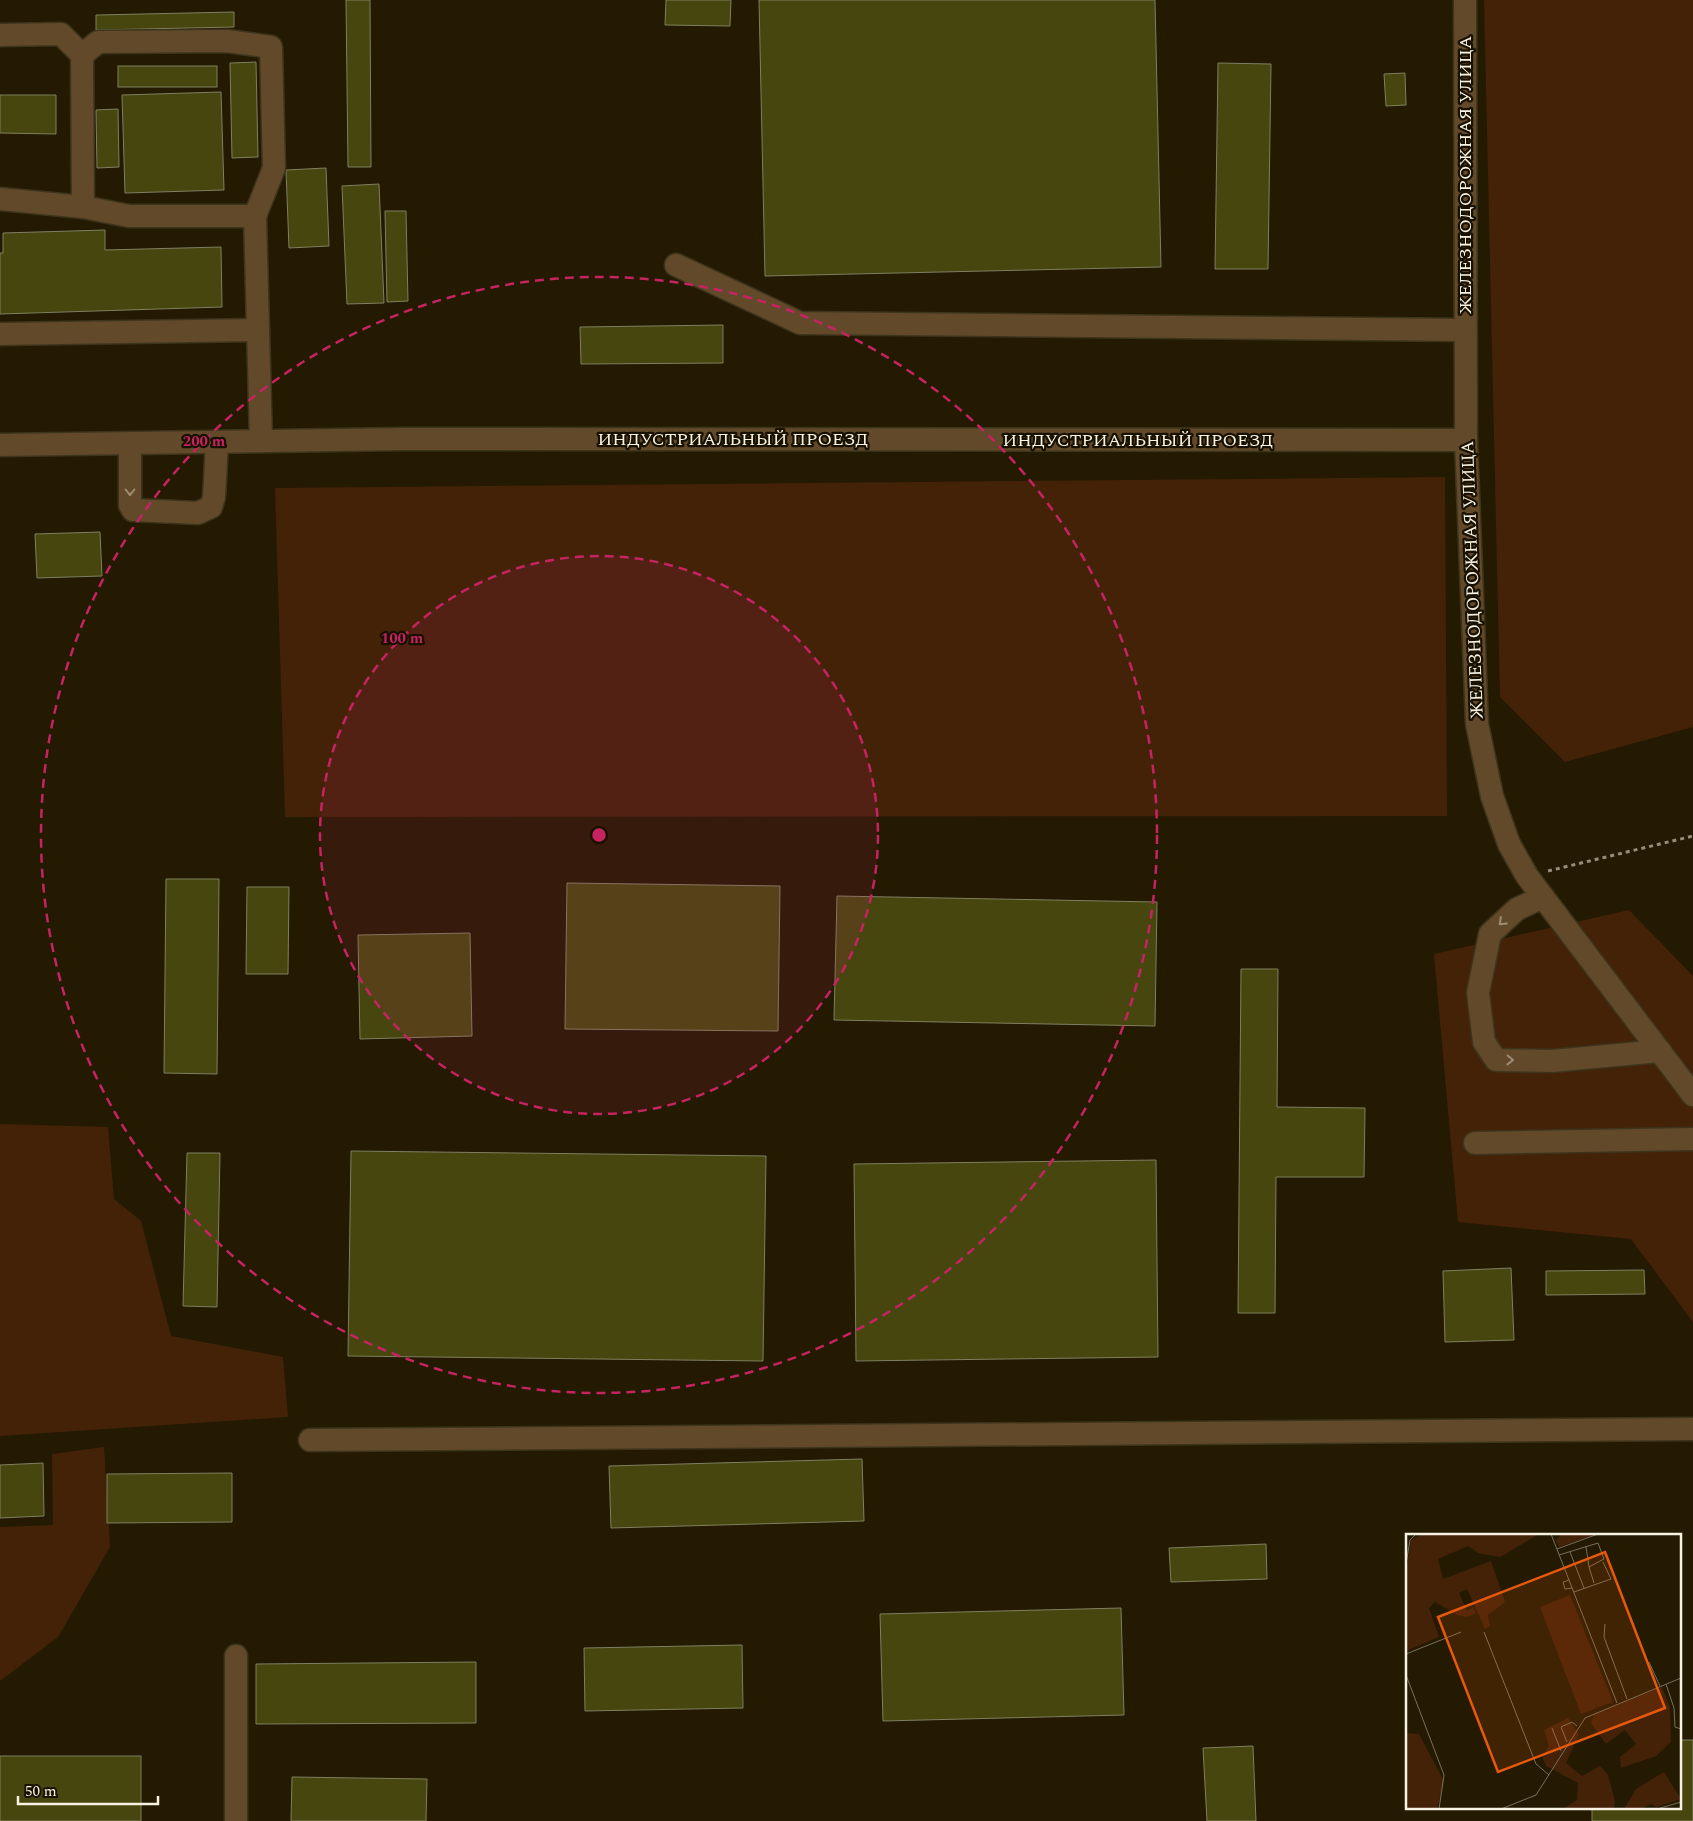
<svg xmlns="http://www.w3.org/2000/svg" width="1693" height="1821" font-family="Spectral,serif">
<rect width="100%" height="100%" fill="#231a01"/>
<!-- green -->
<g fill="#442208">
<polygon points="1484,0 1693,0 1693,727 1565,762 1500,697"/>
<polygon points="1445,477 1447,816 285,817 275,488"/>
<polygon points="1629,910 1693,976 1693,1322 1631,1239 1458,1222 1434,954"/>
<polygon points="0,1124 108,1127 114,1199 141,1221 171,1336 283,1357 288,1417 0,1436"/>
<polygon points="104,1447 110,1547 58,1637 0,1681 0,1527 53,1525 52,1454"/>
</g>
<!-- building -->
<g fill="#47460f" stroke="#7f7f61">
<polygon points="346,0 370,0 371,167 348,167"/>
<polygon points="666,0 731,0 730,26 665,25"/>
<polygon points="759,0 1155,0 1161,267 765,276"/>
<polygon points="234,12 234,27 96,30 96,15"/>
<polygon points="256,62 258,157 232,158 230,63"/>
<polygon points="1218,63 1271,64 1268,269 1215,269"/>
<rect x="118" y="66" width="99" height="21"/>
<polygon points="1405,73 1406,105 1386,106 1384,74"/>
<polygon points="221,92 224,190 125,193 122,95"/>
<polygon points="0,95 56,95 56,134 0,133"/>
<polygon points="118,109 119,167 97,168 96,110"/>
<polygon points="326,168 329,246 289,248 286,170"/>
<polygon points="379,184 384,303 347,304 342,186"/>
<polygon points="385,211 406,211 408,301 387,302"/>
<polygon points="105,230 105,250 221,247 222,307 0,314 0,253 3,253 3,233"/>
<polygon points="723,325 723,363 581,364 580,327"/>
<polygon points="100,532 102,576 37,578 35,534"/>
<polygon points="166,879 219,879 217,1074 164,1073"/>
<polygon points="567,883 780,886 778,1031 565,1029"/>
<polygon points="247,887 289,887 288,974 246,974"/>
<polygon points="837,896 1157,902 1155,1026 834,1020"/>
<polygon points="470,933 472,1036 360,1039 358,935"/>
<polygon points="1241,969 1278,969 1277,1107 1365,1108 1364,1177 1276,1177 1275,1313 1238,1313"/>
<polygon points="351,1151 766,1156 763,1361 348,1356"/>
<polygon points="187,1153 220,1153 217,1307 183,1306"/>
<polygon points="1156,1160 1158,1357 856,1361 854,1164"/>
<polygon points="1511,1268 1514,1340 1445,1342 1443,1271"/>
<polygon points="1644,1270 1645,1294 1546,1295 1546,1271"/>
<polygon points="862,1459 864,1521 611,1528 609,1466"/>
<polygon points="43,1463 44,1516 0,1518 0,1465"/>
<polygon points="232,1473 232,1522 107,1523 107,1474"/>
<polygon points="1266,1544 1267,1579 1171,1582 1169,1548"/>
<polygon points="1121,1608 1124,1715 883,1721 880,1614"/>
<polygon points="742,1645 743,1708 585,1711 584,1648"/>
<polygon points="476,1662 476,1723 256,1724 256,1664"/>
<polygon points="1679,1740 1693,1740 1693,1821 1592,1821 1592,1807 1679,1807"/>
<polygon points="1253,1746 1256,1821 1207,1821 1203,1748"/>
<rect x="0" y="1756" width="141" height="65"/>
<polygon points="292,1777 427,1779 426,1821 291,1821"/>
</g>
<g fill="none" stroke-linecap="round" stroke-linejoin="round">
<defs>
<g id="minor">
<polyline points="1465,0 1466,440 1477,724 1492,796 1509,844 1527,876 1693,1095"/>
<polyline points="0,35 61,34 82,55 83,207 129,216 255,216"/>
<polyline points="82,55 98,42 227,41 271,47 274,168 255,216 261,441"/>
<polyline points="0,199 83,207"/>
<polyline points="676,265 800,323 1465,330"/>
<polyline points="0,334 258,330"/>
<polyline points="130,443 130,505 133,510 198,513 211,507 214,497 217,442"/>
<polyline points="0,445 402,439 1466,440"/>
<polyline points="1543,897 1517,909 1490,934 1478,993 1484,1042 1496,1060 1552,1061 1660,1051"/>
<polyline points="1475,1143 1693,1139"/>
<polyline points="310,1440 1693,1429"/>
<polyline points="236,1656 236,1821"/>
</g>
</defs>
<!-- minor casing -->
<use href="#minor" stroke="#3d341c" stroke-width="25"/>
<!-- path -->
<polyline stroke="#958e7a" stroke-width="3" stroke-dasharray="4 4" stroke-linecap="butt" points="1548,871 1693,836"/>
<!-- minor -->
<use href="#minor" stroke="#61492a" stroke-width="22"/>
</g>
<!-- one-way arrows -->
<defs><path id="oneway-chevron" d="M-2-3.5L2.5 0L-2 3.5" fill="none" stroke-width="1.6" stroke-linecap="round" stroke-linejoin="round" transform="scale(1.25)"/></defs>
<g stroke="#9d8d74">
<use href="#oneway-chevron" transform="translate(130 492) rotate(90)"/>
<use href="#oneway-chevron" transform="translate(1502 922) rotate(137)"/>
<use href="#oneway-chevron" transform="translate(1510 1060) rotate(1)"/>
</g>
<!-- distance rings -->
<circle cx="599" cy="835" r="279" fill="#c52362" fill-opacity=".12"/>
<g fill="none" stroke="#c52362" stroke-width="2.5" stroke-dasharray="9 6">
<circle cx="599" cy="835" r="279"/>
<circle cx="599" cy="835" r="558"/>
</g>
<g text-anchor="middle" stroke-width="4.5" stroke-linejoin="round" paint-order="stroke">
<!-- street labels -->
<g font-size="18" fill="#f8f2e2" stroke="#191100">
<text transform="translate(1465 175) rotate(-90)" y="6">ЖЕЛЕЗНОДОРОЖНАЯ УЛИЦА</text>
<text x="733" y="445">ИНДУСТРИАЛЬНЫЙ ПРОЕЗД</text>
<text x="1138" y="446">ИНДУСТРИАЛЬНЫЙ ПРОЕЗД</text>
<text transform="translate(1472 580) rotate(-92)" y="6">ЖЕЛЕЗНОДОРОЖНАЯ УЛИЦА</text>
</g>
</g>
<!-- overview -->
<g transform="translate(1406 1534)">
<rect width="275" height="275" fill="#231a01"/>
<path d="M16,0H133L94,23L72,19L62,12L32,25L37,45L85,27L99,68L82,81L84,92L79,95L61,55L53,59L61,77L67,74L70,79L61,83L51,81L29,68L23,74L33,103L0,117V39L5,6ZM156,0H191L153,13L149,6ZM164,61L207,168L175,180L134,73ZM256,153L264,173L265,208L250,222L215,234L214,223L230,210L219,196L200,210L185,189L188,181ZM162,184L173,200L160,229L176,242L194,232L202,241L209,267L208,275H157L171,266L172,249L140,232L136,223L143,212L138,196ZM0,199L13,200L38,247L31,275H0ZM258,238L275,265L251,273L245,270L235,275H218L230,255Z" fill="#442208"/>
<path fill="none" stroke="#78705b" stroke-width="1" d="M145,0L211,169M180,13L183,33M151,15L192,0M164,18L178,54M153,21L192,9L198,25L183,33L188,49M0,30L4,6L10,0M163,46L157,48L159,55L166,54M168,58L205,45L197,28M199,90L198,103L221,165M78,98L130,230L143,241M0,120L55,98M243,128L254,152M0,141L38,241L33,275M260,150L268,174L269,193L275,195M146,194L155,217M161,208L155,193L166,188L171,192M95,275L130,261L179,184L275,144M251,275L275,268"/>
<path fill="#e8590c" fill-opacity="0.15" stroke="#e8590c" stroke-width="2.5" d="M199,18L259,174L92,238L32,83Z"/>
<rect width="275" height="275" fill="none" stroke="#f8f2e2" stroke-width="2.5"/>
</g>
<circle cx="599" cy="835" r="8" fill="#c52362" stroke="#191100" stroke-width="2.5"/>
<g font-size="15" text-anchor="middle" font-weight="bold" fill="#c52362" stroke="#191100" stroke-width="4.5" stroke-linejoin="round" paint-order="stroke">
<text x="204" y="446">200 m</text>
<text x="402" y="643">100 m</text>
</g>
<!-- scale -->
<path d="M18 1796v8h140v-8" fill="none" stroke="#f8f2e2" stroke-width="2.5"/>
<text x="25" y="1796" font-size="15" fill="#f8f2e2" stroke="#191100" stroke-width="4" paint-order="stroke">50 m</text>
</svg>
